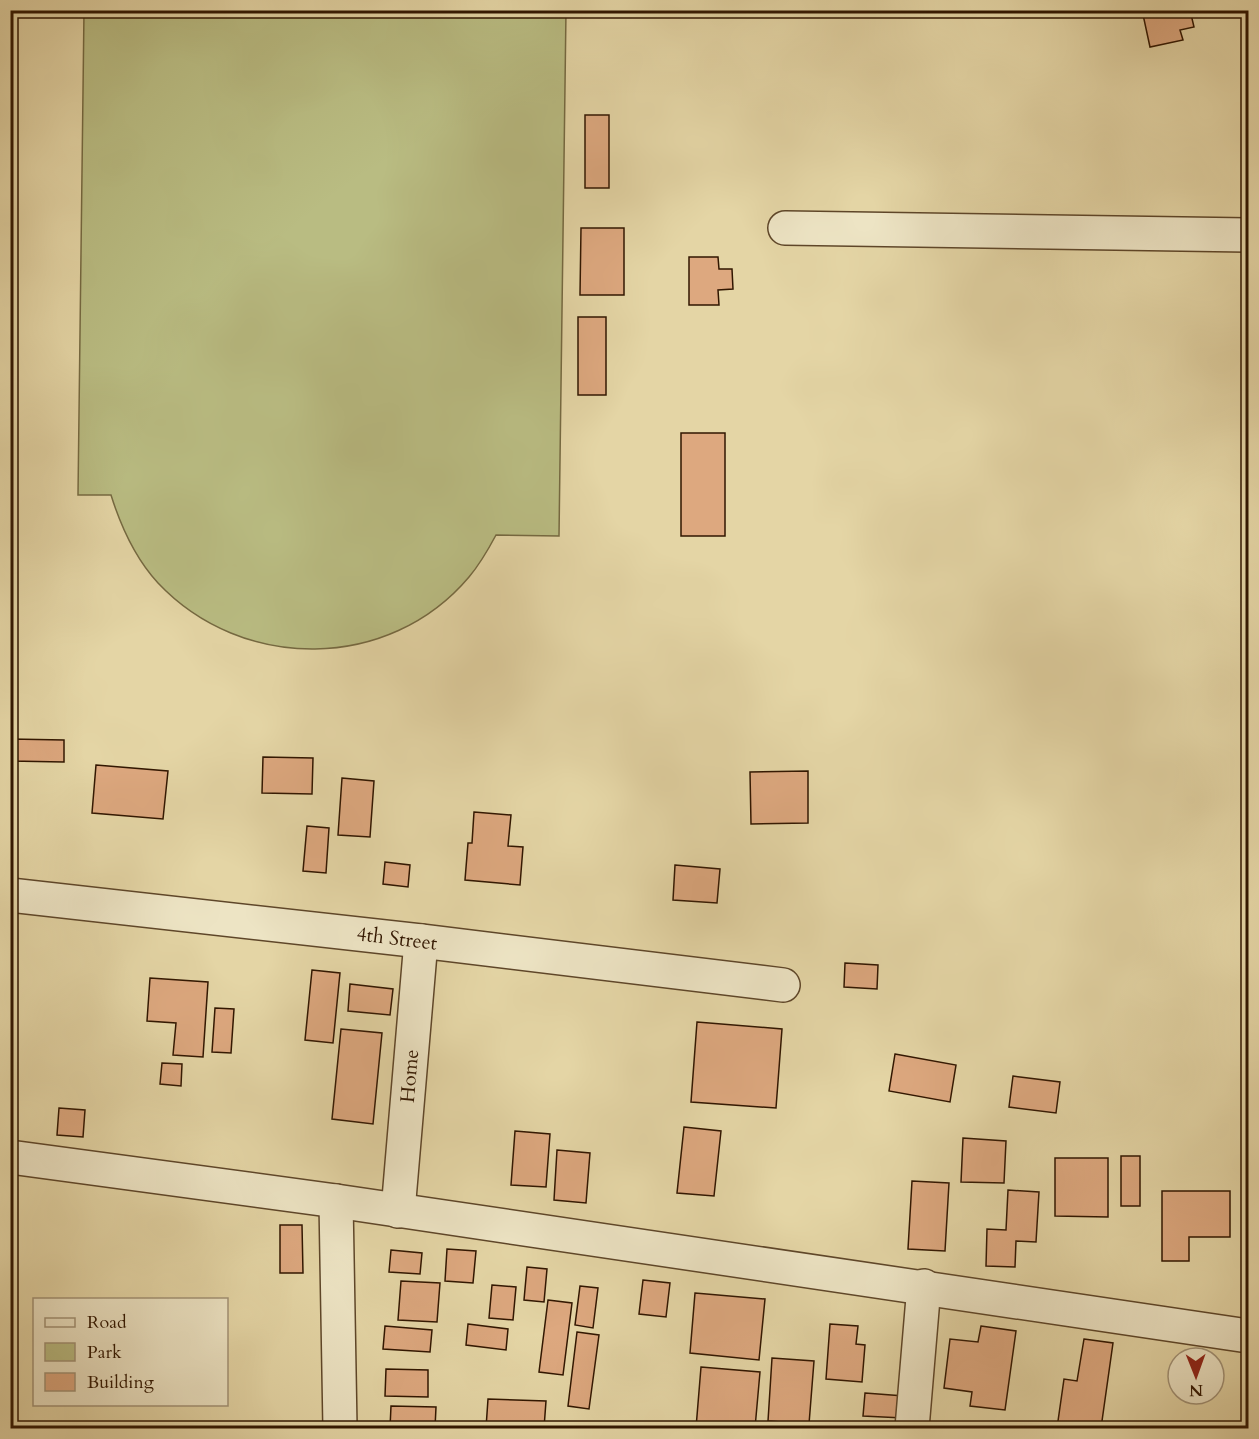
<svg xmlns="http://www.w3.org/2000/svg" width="1259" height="1439" font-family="Cardo,serif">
<rect width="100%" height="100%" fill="#e4d5a5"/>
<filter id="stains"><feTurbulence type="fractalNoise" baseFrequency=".00333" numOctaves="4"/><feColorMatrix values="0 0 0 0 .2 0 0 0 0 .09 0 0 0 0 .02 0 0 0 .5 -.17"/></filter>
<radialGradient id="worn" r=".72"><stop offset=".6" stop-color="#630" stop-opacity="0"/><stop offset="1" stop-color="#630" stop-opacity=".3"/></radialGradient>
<!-- green -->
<path fill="#b9bc82" stroke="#756941" stroke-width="1.5" d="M84,11H566L559,536L496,535C488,550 480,564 469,577C389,672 242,672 158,583C135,558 121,527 111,495H78Z"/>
<!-- building -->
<g fill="#dda87f" stroke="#311600" stroke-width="1.5">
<polygon points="1142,10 1176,10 1176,12 1190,10 1194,27 1180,30 1183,40 1150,47"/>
<rect x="585" y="115" width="24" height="73"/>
<polygon points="581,228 624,228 624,295 580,295"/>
<polygon points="689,257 718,257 719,269 732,269 733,289 718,290 719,305 689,305"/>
<rect x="578" y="317" width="28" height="78"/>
<rect x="681" y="433" width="44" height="103"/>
<polygon points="10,739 64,740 64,762 10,761"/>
<polygon points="263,757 313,758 312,794 262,793"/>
<polygon points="96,765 168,771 163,819 92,813"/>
<polygon points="808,771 808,823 751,824 750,772"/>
<polygon points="342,778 374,781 370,837 338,835"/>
<polygon points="474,812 511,815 508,846 523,847 520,885 465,880 468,843 472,843"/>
<polygon points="307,826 329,828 326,873 303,871"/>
<polygon points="385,862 410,865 408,887 383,884"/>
<polygon points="675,865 720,869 717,903 673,900"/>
<polygon points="845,963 878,965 877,989 844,987"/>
<polygon points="312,970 340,973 333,1043 305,1040"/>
<polygon points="150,978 208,982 203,1057 173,1055 176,1023 147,1021"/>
<polygon points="350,984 393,989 390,1015 348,1011"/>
<polygon points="215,1008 234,1009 231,1053 212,1052"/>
<polygon points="697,1022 782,1029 776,1108 691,1102"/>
<polygon points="341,1029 382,1033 373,1124 332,1119"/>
<polygon points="895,1054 956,1065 950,1102 889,1091"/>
<polygon points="162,1063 182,1064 181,1086 160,1084"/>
<polygon points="1013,1076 1060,1082 1056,1113 1009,1107"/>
<polygon points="59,1108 85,1110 83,1137 57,1135"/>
<polygon points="684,1127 721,1131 714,1196 677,1193"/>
<polygon points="515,1131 550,1134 546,1187 511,1185"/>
<polygon points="963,1138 1006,1141 1004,1183 961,1182"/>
<polygon points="557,1150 590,1153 586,1203 554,1200"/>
<rect x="1121" y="1156" width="19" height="50"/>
<polygon points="1055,1158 1108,1158 1108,1217 1055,1216"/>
<polygon points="912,1181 949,1183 945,1251 908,1249"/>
<polygon points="1008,1190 1039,1192 1036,1242 1016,1241 1015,1267 986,1266 987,1229 1006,1230"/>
<polygon points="1162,1191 1230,1191 1230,1237 1189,1237 1189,1261 1162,1261"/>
<polygon points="280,1225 302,1225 303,1273 280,1273"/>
<polygon points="447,1249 476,1251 473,1283 445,1281"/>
<polygon points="391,1250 422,1253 420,1274 389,1272"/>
<polygon points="527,1267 547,1269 544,1302 524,1300"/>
<polygon points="643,1280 670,1283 666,1317 639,1314"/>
<polygon points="401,1281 440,1283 437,1322 398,1320"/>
<polygon points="492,1285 516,1287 513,1320 489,1318"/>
<polygon points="580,1286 598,1288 593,1328 575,1325"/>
<polygon points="695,1293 765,1299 759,1360 690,1353"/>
<polygon points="548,1300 572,1303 563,1375 539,1372"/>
<polygon points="468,1324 508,1329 506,1350 466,1345"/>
<polygon points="830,1324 858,1326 856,1344 865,1345 862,1382 826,1379"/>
<polygon points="385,1326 432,1330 430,1352 383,1349"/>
<polygon points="981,1326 1016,1331 1005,1410 970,1406 972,1392 944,1388 950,1339 978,1342"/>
<polygon points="577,1332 599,1335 589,1409 568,1406"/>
<polygon points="1084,1339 1113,1343 1101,1428 1057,1428 1064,1379 1077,1381"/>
<polygon points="772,1358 814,1361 809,1424 768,1421"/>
<polygon points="701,1367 760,1372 755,1428 696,1428"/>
<polygon points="386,1369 428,1370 428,1397 385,1396"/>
<polygon points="865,1393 904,1396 903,1418 863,1416"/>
<polygon points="488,1399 546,1401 544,1428 486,1428"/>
<polygon points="391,1406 436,1407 435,1428 390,1428"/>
</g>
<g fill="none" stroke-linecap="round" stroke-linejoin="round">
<defs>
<g id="minor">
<polyline points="785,228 1248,235"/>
<polyline points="10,895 421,941 783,985"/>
<polyline points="10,1157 336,1201 1248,1336"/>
<polyline points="336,1201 340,1428"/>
<polyline points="398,1211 421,941"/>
<polyline points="912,1428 924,1286"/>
</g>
</defs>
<!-- minor casing -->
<use href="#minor" stroke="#5e4629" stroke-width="36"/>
<!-- minor -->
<use href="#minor" stroke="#ede4c4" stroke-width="33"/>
</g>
<g text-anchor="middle" stroke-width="6" stroke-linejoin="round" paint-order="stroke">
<!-- street labels -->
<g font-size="20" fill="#311600" stroke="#ede4c4">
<text transform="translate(397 938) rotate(7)" y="7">4th Street</text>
<text transform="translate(409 1076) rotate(-85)" y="7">Home</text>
</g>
</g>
<!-- margin -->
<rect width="1259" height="1439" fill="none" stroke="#e4d5a5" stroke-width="36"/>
<rect x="12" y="12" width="1235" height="1415" fill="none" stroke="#311600" stroke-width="3"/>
<rect x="18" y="18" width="1223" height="1403" fill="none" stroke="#311600" stroke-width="1.5"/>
<!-- legend -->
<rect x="33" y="1298" width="195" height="108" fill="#ede4c4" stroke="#a29276" stroke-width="1.5"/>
<rect x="45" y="1318" width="30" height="9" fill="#ede4c4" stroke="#a29276" stroke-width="1.5"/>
<text x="87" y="1328" font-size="18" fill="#311600">Road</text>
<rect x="45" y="1343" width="30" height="18" fill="#b9bc82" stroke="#a29276" stroke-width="1.5"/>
<text x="87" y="1358" font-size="18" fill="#311600">Park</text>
<rect x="45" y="1373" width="30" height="18" fill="#dda87f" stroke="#a29276" stroke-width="1.5"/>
<text x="87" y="1388" font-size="18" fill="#311600">Building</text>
<!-- north arrow -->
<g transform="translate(1196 1376) rotate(179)"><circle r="28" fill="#ede4c4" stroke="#a29276" stroke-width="1.5"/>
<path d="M0-4.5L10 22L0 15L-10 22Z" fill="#8f2418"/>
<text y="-9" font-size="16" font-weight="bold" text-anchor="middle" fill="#311600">N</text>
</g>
<rect width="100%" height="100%" filter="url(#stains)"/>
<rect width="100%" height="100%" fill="url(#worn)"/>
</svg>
